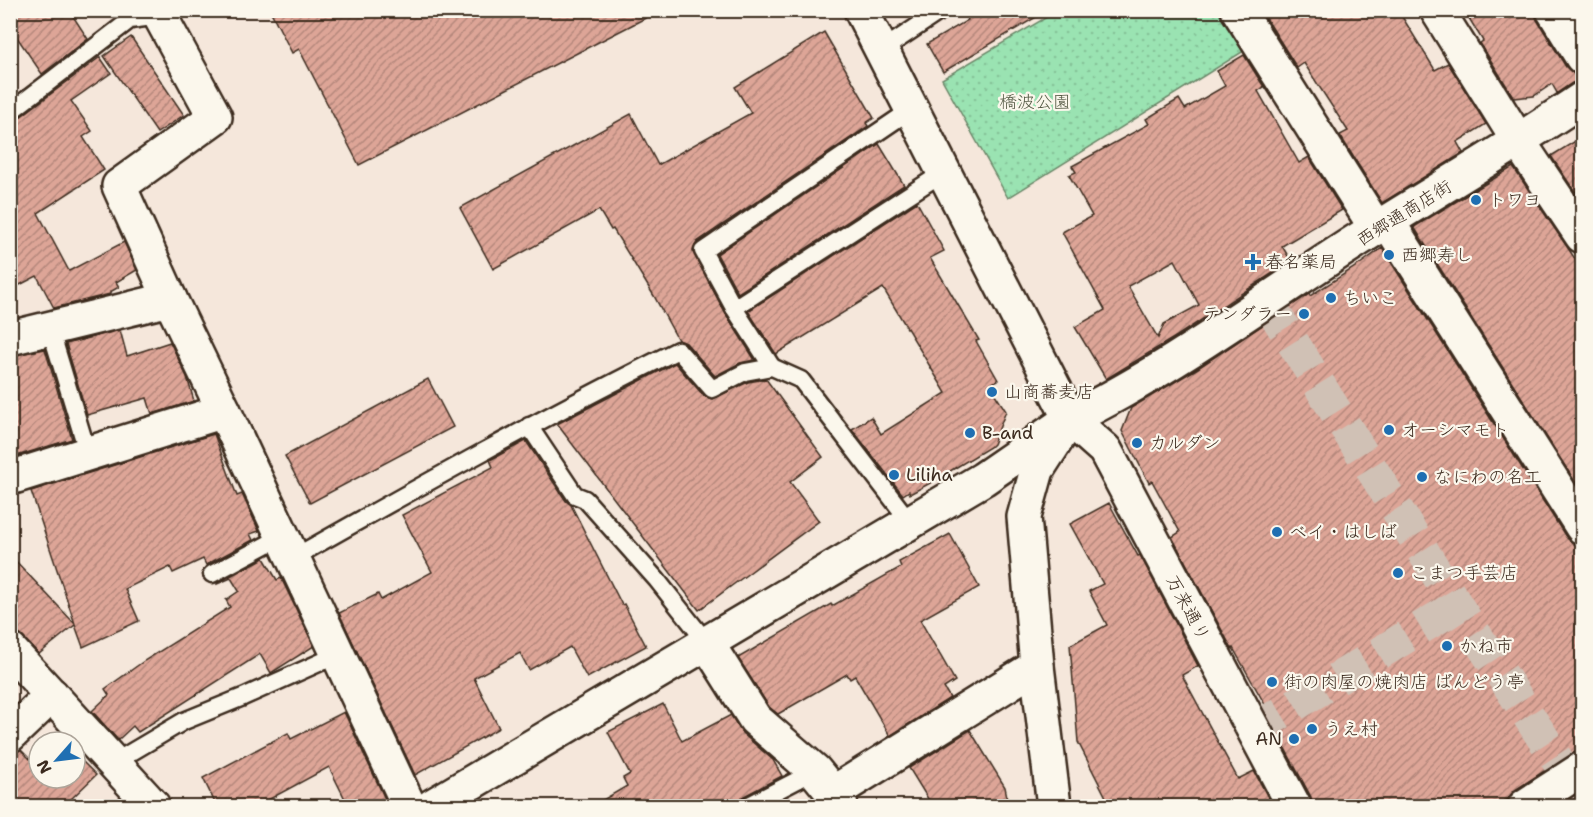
<svg xmlns="http://www.w3.org/2000/svg" width="1593" height="817" font-family="'Shantell Sans','Klee One',sans-serif">
<defs>
<pattern id="park-dots" width="8" height="8" patternUnits="userSpaceOnUse" patternTransform="scale(1.5)"><rect width="8" height="8" fill="#9ae3b2"/><path d="M2 2h.1M6 6h.1" fill="none" stroke="#86c399" stroke-width="1.8" stroke-linecap="round"/></pattern>
<pattern id="building-hatch" width="6" height="6" patternUnits="userSpaceOnUse" patternTransform="scale(1.5)"><rect width="6" height="6" fill="#dda597"/><path d="M-1 1l2-2M0 6l6-6M5 7l2-2" fill="none" stroke="#b4877b"/></pattern>
</defs>
<rect width="100%" height="100%" fill="#f5e7db"/>
<filter id="ink" filterUnits="userSpaceOnUse"><feTurbulence type="fractalNoise" baseFrequency=".0167" numOctaves="2"/><feDisplacementMap in="SourceGraphic" scale="12" xChannelSelector="R" yChannelSelector="G"/><feConvolveMatrix kernelMatrix="1 2 1 2 8 2 1 2 1" color-interpolation-filters="sRGB"/></filter>
<g filter="url(#ink)">
<!-- park -->
<polygon fill="url(#park-dots)" stroke="#6a8668" stroke-width="1.5" points="1057,11 1224,11 1247,49 1008,198 942,79"/>
<!-- building -->
<g fill="url(#building-hatch)" stroke="#3b2a1e" stroke-width="1.5" fill-rule="evenodd">
<polygon points="10,10 69,10 88,39 42,74 10,27"/>
<polygon points="270,10 661,10 359,165 299,49 292,53"/>
<polygon points="963,10 1048,10 943,72 927,44 968,20"/>
<polygon points="1261,10 1398,10 1435,70 1448,63 1486,124 1457,142 1463,153 1382,203 1341,137 1340,135 1348,131 1304,63 1297,68"/>
<polygon points="1464,10 1534,10 1537,20 1566,67 1574,74 1582,76 1582,81 1572,83 1557,93 1552,84 1534,96 1514,98 1480,43 1483,41"/>
<polygon points="824,32 874,118 866,123 868,126 697,242 693,251 725,313 755,360 740,363 715,376 686,343 678,340 654,296 613,229 611,230 599,210 493,269 460,208 631,114 658,165 751,113 735,87"/>
<polygon points="131,37 184,115 157,133 104,56"/>
<path d="M1244,55L1264,87L1258,91L1299,163L1309,157L1342,210L1282,246L1291,261L1177,336L1106,379L1075,327L1105,310L1062,232L1092,216L1069,175L1076,172L1072,166L1149,124L1146,119L1179,99L1185,109L1225,86L1217,71ZM1175,260L1199,305L1164,324L1158,338L1128,286Z"/>
<polygon points="100,57 111,73 71,101 92,131 83,137 104,170 38,213 69,271 124,242 137,270 116,282 119,287 110,292 110,294 54,308 37,276 10,290 10,122 16,120"/>
<polygon points="1582,137 1582,188 1575,192 1551,156"/>
<polygon points="879,144 904,185 738,293 717,254"/>
<polygon points="1513,167 1582,269 1582,493 1414,227"/>
<polygon points="917,202 944,251 930,258 979,340 976,341 998,380 989,385 1006,411 993,444 990,447 932,482 910,494 909,491 903,495 852,429 871,417 881,434 946,393 883,288 776,354 748,311"/>
<polygon points="1382,248 1566,537 1574,544 1582,546 1582,751 1572,753 1515,790 1508,799 1495,807 1313,807 1311,797 1265,711 1268,710 1233,648 1232,649 1172,537 1180,532 1152,481 1149,483 1122,431 1131,408 1198,368 1309,294 1310,296 1360,264"/>
<polygon points="120,330 127,356 170,342 187,377 194,401 152,414 147,398 87,415 66,344"/>
<polygon points="45,349 72,439 10,458 10,356"/>
<polygon points="675,363 704,396 712,399 748,382 766,379 823,457 790,482 819,521 699,610 557,424"/>
<polygon points="428,379 453,427 310,503 285,456"/>
<polygon points="214,434 237,496 242,494 259,531 250,534 253,540 206,565 203,559 173,573 170,567 125,589 139,621 83,647 75,625 39,654 23,637 16,632 10,632 10,555 75,624 31,491"/>
<polygon points="526,441 566,501 571,505 622,605 624,604 646,646 587,678 570,647 529,670 520,653 474,678 499,728 415,775 339,613 378,594 381,600 432,572 402,515 493,467 490,460"/>
<polygon points="1109,503 1138,556 1140,555 1198,666 1182,675 1238,779 1254,771 1273,807 1111,807 1078,742 1070,645 1107,625 1089,591 1103,584 1070,524"/>
<polygon points="950,534 979,587 920,620 955,681 944,688 950,698 890,736 855,676 850,679 847,674 778,714 769,707 738,658 831,604 832,606 901,567 899,562"/>
<polygon points="264,558 277,580 281,578 314,646 271,673 260,654 138,732 133,726 118,740 92,711 109,695 105,689 144,661 230,607 226,600 239,591 231,578 217,584 217,583"/>
<polygon points="663,704 682,741 731,715 742,733 773,760 782,776 742,797 738,801 737,807 591,807 627,786 623,778 630,774 608,732"/>
<polygon points="344,712 386,801 375,807 349,807 329,767 255,807 217,807 203,778 288,733 291,739"/>
<polygon points="970,730 1005,787 1009,807 933,807 909,768"/>
<polygon points="21,750 39,768 39,778 48,778 51,781 54,778 75,778 75,758 77,756 96,775 70,800 76,807 10,807 10,753"/>
</g>
<g fill="none" stroke-linecap="round" stroke-linejoin="round">
<!-- street-tunnel -->
<g stroke="#d0c1b5" stroke-width="33" stroke-dasharray="33 16" stroke-linecap="butt">
<polyline points="1267,301 1457,606 1569,778"/>
<polyline points="1253,730 1457,606"/>
</g>
<defs>
<g id="lane">
<polyline points="882,50 942,10"/>
<polyline points="10,112 130,20 160,16"/>
<polyline points="734,308 944,172"/>
<polyline points="50,328 88,454"/>
<polyline points="772,367 734,308 703,251 912,109"/>
<polyline points="529,426 575,495 585,499 657,580 707,643"/>
<path d="M293,558C420,486 547,415 678,350L712,389L745,372L772,367L801,380L910,522"/>
<polyline points="212,574 283,536"/>
<polyline points="113,763 184,721 243,697 339,654"/>
<polyline points="747,806 815,771"/>
</g>
<g id="street">
<polyline points="166,10 160,16 215,117 119,186 170,299 224,411"/>
<polyline points="1238,10 1376,228"/>
<polyline points="1437,10 1519,142 1582,236"/>
<polyline points="1553,10 1582,57"/>
<polyline points="1388,222 1582,527"/>
<polyline points="10,338 170,299"/>
<polyline points="10,478 224,411 409,806"/>
<polyline points="707,643 755,719 815,771 833,793 841,806"/>
<polyline points="10,650 153,806"/>
<polyline points="10,735 52,695"/>
<polyline points="833,793 1037,666"/>
<path d="M1294,806L1105,450L1070,419C1178,366 1274,292 1375,229C1444,186 1514,145 1582,99"/>
<polyline points="1525,806 1582,769"/>
</g>
<g id="secondary">
<polyline points="861,10 1070,419 1037,470 1024,517 1037,666 1054,806"/>
<polyline points="432,806 983,479 1057,428"/>
</g>
</defs>
<!-- lane casing -->
<use href="#lane" stroke="#3b2a1e" stroke-width="21"/>
<!-- street casing -->
<use href="#street" stroke="#3b2a1e" stroke-width="38"/>
<!-- secondary casing -->
<use href="#secondary" stroke="#3b2a1e" stroke-width="38"/>
<!-- lane -->
<use href="#lane" stroke="#fbf7ec" stroke-width="16"/>
<!-- street -->
<use href="#street" stroke="#fbf7ec" stroke-width="33"/>
<!-- secondary -->
<use href="#secondary" stroke="#fbf7ec" stroke-width="33"/>
</g>
</g>
<!-- markers -->
<g fill="#1f6fb2" stroke="#fbf7ec" stroke-width="2">
<circle cx="1476" cy="200" r="6"/>
<circle cx="1389" cy="255" r="6"/>
<path d="M1250 253h6v6h6v6h-6v6h-6v-6h-6v-6h6z"/>
<circle cx="1331" cy="298" r="6"/>
<circle cx="1304" cy="314" r="6"/>
<circle cx="992" cy="392" r="6"/>
<circle cx="1389" cy="430" r="6"/>
<circle cx="970" cy="433" r="6"/>
<circle cx="1137" cy="443" r="6"/>
<circle cx="894" cy="475" r="6"/>
<circle cx="1422" cy="477" r="6"/>
<circle cx="1277" cy="532" r="6"/>
<circle cx="1398" cy="573" r="6"/>
<circle cx="1447" cy="646" r="6"/>
<circle cx="1272" cy="682" r="6"/>
<circle cx="1312" cy="729" r="6"/>
<circle cx="1294" cy="739" r="6"/>
</g>
<g text-anchor="middle" stroke-width="4.5" stroke-linejoin="round" paint-order="stroke">
<!-- park labels -->
<g font-size="18" fill="#535843" stroke="#fbf7ec">
<text x="1035" y="108">橋波公園</text>
</g>
<!-- poi labels -->
<g font-size="18" fill="#3b2a1e" stroke="#fbf7ec" text-anchor="start">
<text x="1488" y="206">トワヨ</text>
<text x="1401" y="261">西郷寿し</text>
<text x="1265" y="268">春名薬局</text>
<text x="1343" y="304">ちいこ</text>
<text x="1292" y="320" text-anchor="end">テンダラー</text>
<text x="1004" y="398">山商蕎麦店</text>
<text x="1401" y="436">オーシマモト</text>
<text x="982" y="439">B-and</text>
<text x="1149" y="449">カルダン</text>
<text x="906" y="481">Liliha</text>
<text x="1434" y="483">なにわの名工</text>
<text x="1289" y="538">ベイ・はしば</text>
<text x="1410" y="579">こまつ手芸店</text>
<text x="1459" y="652">かね市</text>
<text x="1284" y="688">街の肉屋の焼肉店 ばんどう亭</text>
<text x="1324" y="735">うえ村</text>
<text x="1282" y="745" text-anchor="end">AN</text>
</g>
<!-- street labels -->
<g font-size="18" fill="#3b2a1e" stroke="#fbf7ec">
<text transform="translate(1404 213) rotate(-32)" y="6">西郷通商店街</text>
<text transform="translate(1188 608) rotate(62)" y="6">万来通り</text>
</g>
</g>
<!-- margin -->
<rect width="1593" height="817" fill="none" stroke="#fbf7ec" stroke-width="36"/>
<rect x="18" y="18" width="1557" height="781" fill="none" stroke="#3b2a1e" stroke-width="2" filter="url(#ink)"/>
<!-- north arrow -->
<g transform="translate(57 760) rotate(242)"><circle r="28" fill="#fbf7ec" stroke="#aea59a" stroke-width="1.5"/>
<path d="M0-4.5L10 22L0 15L-10 22Z" fill="#1f6fb2"/>
<text y="-9" font-size="16" font-weight="bold" text-anchor="middle" fill="#3b2a1e">N</text>
</g>
</svg>
